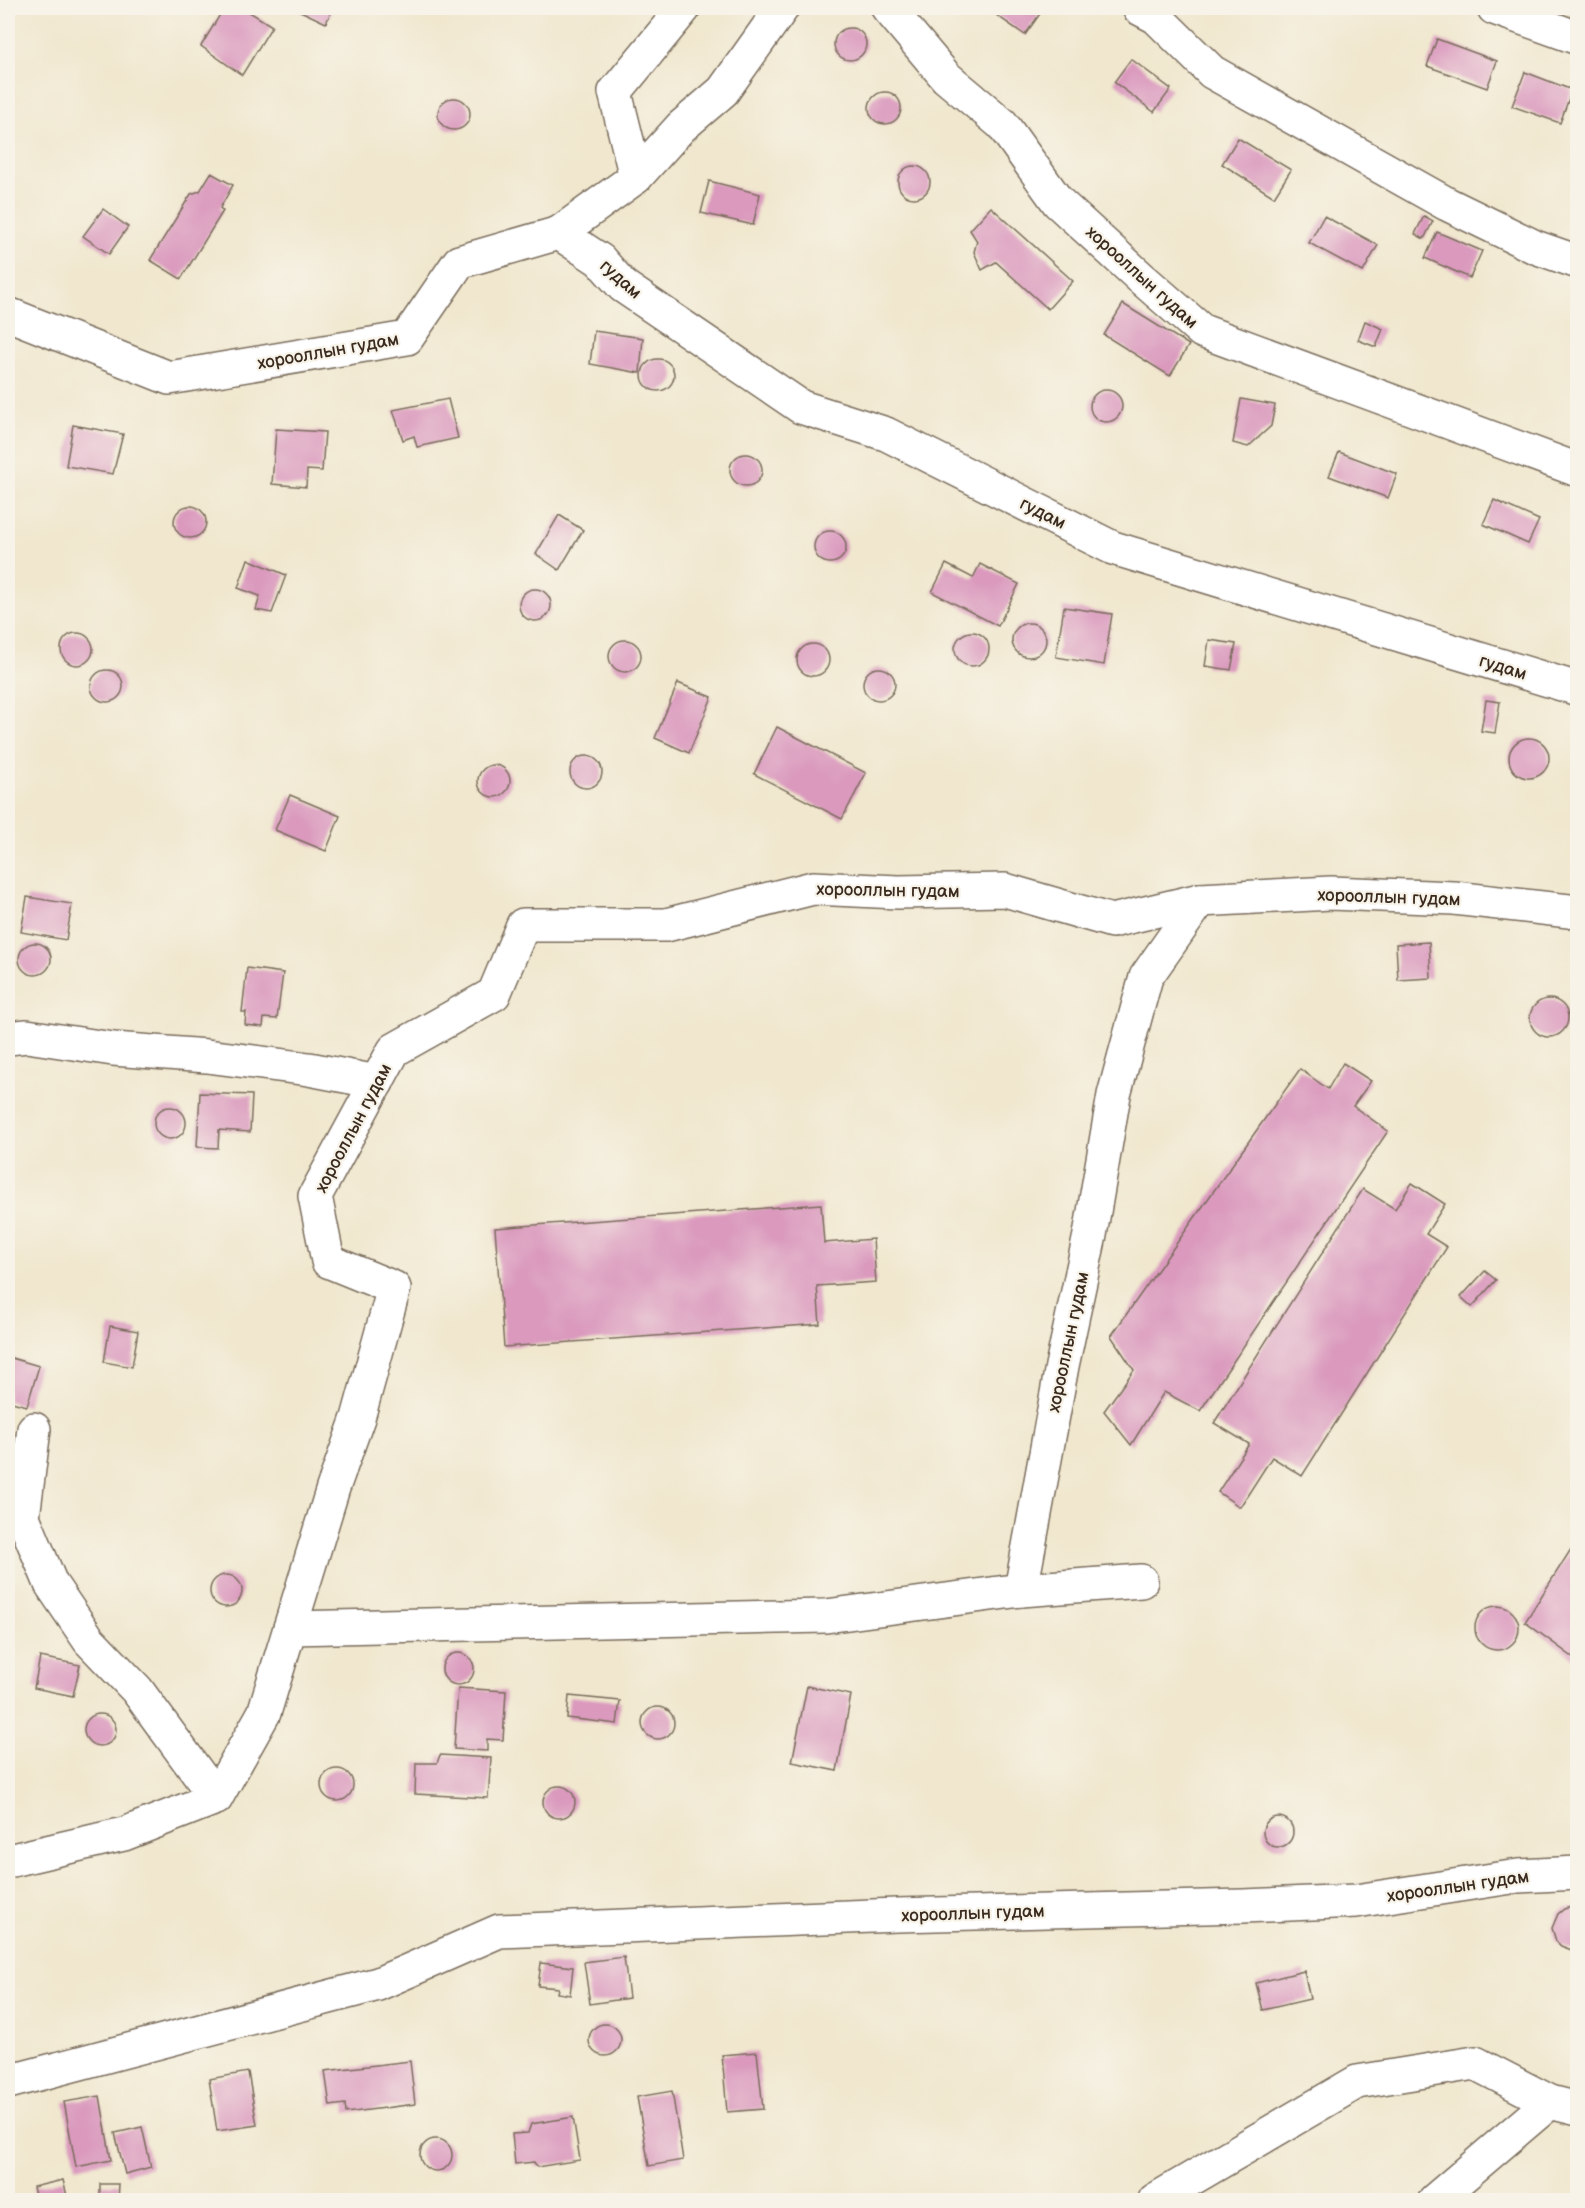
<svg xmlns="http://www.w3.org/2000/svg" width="1585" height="2208" font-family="'Balsamiq Sans',sans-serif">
<rect width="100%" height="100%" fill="#f7f3e8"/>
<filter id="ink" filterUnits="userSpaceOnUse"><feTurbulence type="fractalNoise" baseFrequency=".0167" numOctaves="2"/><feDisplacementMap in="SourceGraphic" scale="12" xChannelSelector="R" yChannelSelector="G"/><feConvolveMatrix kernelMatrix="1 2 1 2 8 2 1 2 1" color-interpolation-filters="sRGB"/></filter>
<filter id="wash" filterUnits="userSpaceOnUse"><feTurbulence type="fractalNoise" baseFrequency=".008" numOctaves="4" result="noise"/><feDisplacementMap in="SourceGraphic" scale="24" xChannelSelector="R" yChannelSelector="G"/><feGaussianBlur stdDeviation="1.35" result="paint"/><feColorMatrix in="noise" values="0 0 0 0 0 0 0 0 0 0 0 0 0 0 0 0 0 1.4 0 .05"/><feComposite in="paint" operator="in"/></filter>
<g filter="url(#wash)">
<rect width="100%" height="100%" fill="#f0e7ce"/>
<g id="blocks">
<!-- building -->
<g fill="#da99bd">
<polygon points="224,8 243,8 272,26 242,75 201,46"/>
<polygon points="294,8 333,8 326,23"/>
<polygon points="991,8 1044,8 1025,35 992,12"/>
<circle cx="850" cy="44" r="16"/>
<polygon points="1437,39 1497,61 1487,88 1427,66"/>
<polygon points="1131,59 1171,89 1154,112 1114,82"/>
<polygon points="1525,72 1572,90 1560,123 1512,106"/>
<circle cx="885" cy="108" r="16"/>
<circle cx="454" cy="114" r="16"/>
<polygon points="1238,138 1291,170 1274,197 1222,164"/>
<circle cx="914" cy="182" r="16"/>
<polygon points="211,173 233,185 220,208 223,211 181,279 150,260 191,194 200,191"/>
<polygon points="709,181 760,194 753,225 701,213"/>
<polygon points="991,207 1073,281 1048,309 996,262 982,270 974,252 977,241 970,230"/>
<polygon points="103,209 128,227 109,254 83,236"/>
<polygon points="1324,216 1378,245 1363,272 1309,243"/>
<polygon points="1424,216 1433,221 1424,239 1415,234"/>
<polygon points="1437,232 1482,251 1470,278 1425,258"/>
<polygon points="1123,304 1189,345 1170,376 1104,335"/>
<polygon points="1365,321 1383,329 1376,347 1358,340"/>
<polygon points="594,331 643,338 640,373 590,364"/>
<circle cx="658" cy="375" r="16"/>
<circle cx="1106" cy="406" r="16"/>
<polygon points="448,399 458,438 417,447 414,436 403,440 393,410"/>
<polygon points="1241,399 1275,405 1271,426 1248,447 1233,443"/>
<polygon points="73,425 123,434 113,474 66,466"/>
<polygon points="276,429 325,432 322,471 307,470 306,487 272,484"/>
<polygon points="1339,452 1397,474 1388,498 1329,476"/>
<circle cx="746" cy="470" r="16"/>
<polygon points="1494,500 1539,520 1528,544 1483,524"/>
<circle cx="190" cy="522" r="16"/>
<polygon points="559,515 583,530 559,570 536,554"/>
<circle cx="830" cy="547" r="16"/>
<polygon points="248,559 286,575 272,613 256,610 260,596 238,588"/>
<polygon points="946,564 973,578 980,564 1019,584 998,626 932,592"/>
<circle cx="535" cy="605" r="16"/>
<polygon points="1064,607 1112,614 1104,665 1056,657"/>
<circle cx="1029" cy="640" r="17"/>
<circle cx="972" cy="649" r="17"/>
<circle cx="77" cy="649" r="16"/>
<polygon points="1209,640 1236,644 1231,670 1205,666"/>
<circle cx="625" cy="656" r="16"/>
<circle cx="813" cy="660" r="16"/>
<circle cx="879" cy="684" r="16"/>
<circle cx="107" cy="686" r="16"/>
<polygon points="678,683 712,697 689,753 655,738"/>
<polygon points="1486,700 1500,702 1495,733 1481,731"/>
<polygon points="777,727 866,773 842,819 754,774"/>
<circle cx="1529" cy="758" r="20"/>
<circle cx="586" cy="772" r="16"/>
<circle cx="494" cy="781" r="16"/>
<polygon points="290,795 340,816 326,851 275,830"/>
<polygon points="27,897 72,904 66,940 21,932"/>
<polygon points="1429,942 1431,978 1398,980 1396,944"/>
<circle cx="35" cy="959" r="16"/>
<polygon points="247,968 283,973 277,1019 264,1018 263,1027 245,1025 246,1012 242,1012"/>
<circle cx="1549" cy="1018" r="19"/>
<polygon points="1343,1063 1371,1081 1353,1106 1388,1131 1200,1411 1164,1392 1131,1445 1104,1411 1134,1370 1111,1336 1300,1069 1328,1089"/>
<polygon points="200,1093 252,1095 250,1132 219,1130 218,1148 197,1147"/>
<circle cx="170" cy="1123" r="16"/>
<polygon points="1412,1183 1445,1204 1426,1234 1447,1247 1302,1476 1272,1457 1240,1507 1218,1492 1249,1444 1214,1423 1363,1189 1395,1209"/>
<polygon points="821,1204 824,1243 873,1239 876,1282 817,1286 820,1324 504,1347 495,1228"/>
<polygon points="1485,1271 1496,1280 1472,1307 1461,1297"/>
<polygon points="110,1326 138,1331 132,1367 104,1362"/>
<polygon points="8,1357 39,1366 27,1406 8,1401"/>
<polygon points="1578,1538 1578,1661 1525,1622"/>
<circle cx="226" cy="1591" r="16"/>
<circle cx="1497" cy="1628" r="22"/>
<circle cx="458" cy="1669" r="16"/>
<polygon points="40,1657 80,1665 73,1696 34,1688"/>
<polygon points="807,1686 851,1695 837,1771 792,1762"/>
<polygon points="458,1688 506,1691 503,1740 487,1739 487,1751 454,1749"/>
<polygon points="569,1696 620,1701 617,1724 567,1718"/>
<circle cx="658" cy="1723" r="16"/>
<circle cx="100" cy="1730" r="16"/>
<polygon points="440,1755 491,1758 488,1798 415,1794 416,1763 437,1763"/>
<circle cx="337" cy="1785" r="16"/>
<circle cx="559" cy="1802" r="16"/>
<circle cx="1278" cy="1832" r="15"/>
<polygon points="1571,1907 1578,1907 1578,1950 1574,1951 1561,1946 1556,1941 1552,1928 1558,1914 1564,1909"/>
<polygon points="624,1957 629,1998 590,2004 584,1962"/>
<polygon points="541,1963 573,1967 570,1995 557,1993 558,1988 538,1986"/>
<polygon points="1304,1971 1310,1999 1263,2010 1256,1983"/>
<circle cx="605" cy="2040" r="16"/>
<polygon points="757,2052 763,2109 727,2112 722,2055"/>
<polygon points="410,2061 415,2104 346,2113 345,2104 330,2106 325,2071"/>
<polygon points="248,2072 257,2125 217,2131 209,2079"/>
<polygon points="672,2091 683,2160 649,2166 637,2097"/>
<polygon points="100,2096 111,2160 76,2167 64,2102"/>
<polygon points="573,2117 580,2160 537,2167 534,2162 515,2164 512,2134 528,2133 531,2124"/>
<polygon points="142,2127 151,2167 125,2174 115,2133"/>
<circle cx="436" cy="2155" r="16"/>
<polygon points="63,2180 68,2200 36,2200 33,2187"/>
<polygon points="100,2184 119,2184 118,2200 100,2200"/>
</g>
</g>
</g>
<g filter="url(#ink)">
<use href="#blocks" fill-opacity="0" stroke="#7a6c5c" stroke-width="1.5"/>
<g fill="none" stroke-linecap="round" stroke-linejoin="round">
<defs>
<g id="street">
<polyline points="888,8 946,77 1002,124 1058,202 1140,277 1202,331 1578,470"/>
<polyline points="1139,8 1156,17 1212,72 1447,204 1535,247 1578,262"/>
<polyline points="1494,8 1578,38"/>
<polyline points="636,177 681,127 723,91 782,8"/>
<polyline points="559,233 600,260 623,286 801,407 886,434 1113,548 1578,689"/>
<polyline points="8,314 169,378 407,338 459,262 559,233 636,177 615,92 684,8"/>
<polyline points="8,1038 27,1036 113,1049 207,1056 309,1069 377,1082"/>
<polyline points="34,1429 23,1517 51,1584 89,1640 137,1690 216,1798"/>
<polyline points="1021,1590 1062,1366 1090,1235 1114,1095 1146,977 1200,900"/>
<polyline points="290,1628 333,1488 358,1418 394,1288 328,1261 315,1196 394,1050 494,994 523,925 666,925 813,888 898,892 1005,890 1112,921 1200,900 1331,893 1454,898 1578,912"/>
<polyline points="8,1861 124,1834 216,1798 264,1713 290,1628 826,1616 1021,1590 1141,1581"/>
<polyline points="8,2082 378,1984 499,1931 897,1915 1243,1906 1356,1901 1518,1876 1578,1873"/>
<polyline points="1155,2200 1357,2082 1475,2063 1550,2102 1578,2109"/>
<polyline points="1435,2200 1550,2102"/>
</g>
</defs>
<!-- street casing -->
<use href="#street" stroke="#7a6c5c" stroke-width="36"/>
<!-- street -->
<use href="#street" stroke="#fff" stroke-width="33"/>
</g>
</g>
<g text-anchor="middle" stroke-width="4.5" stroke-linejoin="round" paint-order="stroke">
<!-- street labels -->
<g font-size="18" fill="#3b2a1e" stroke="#f7f3e8">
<text transform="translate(1142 277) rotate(42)" y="6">хорооллын гудам</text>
<text transform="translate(621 279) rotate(42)" y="6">гудам</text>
<text transform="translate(328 351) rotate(-10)" y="6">хорооллын гудам</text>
<text transform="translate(1043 513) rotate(27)" y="6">гудам</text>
<text transform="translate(1503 667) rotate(17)" y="6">гудам</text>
<text transform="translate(888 890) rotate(1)" y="6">хорооллын гудам</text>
<text transform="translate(1389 897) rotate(2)" y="6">хорооллын гудам</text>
<text transform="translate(353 1128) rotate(-62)" y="6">хорооллын гудам</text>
<text transform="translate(1068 1342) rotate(-78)" y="6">хорооллын гудам</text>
<text transform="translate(1458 1886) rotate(-8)" y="6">хорооллын гудам</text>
<text transform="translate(973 1913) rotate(-2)" y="6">хорооллын гудам</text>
</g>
</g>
<!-- margin -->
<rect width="1585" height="2208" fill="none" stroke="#f7f3e8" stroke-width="30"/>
</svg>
